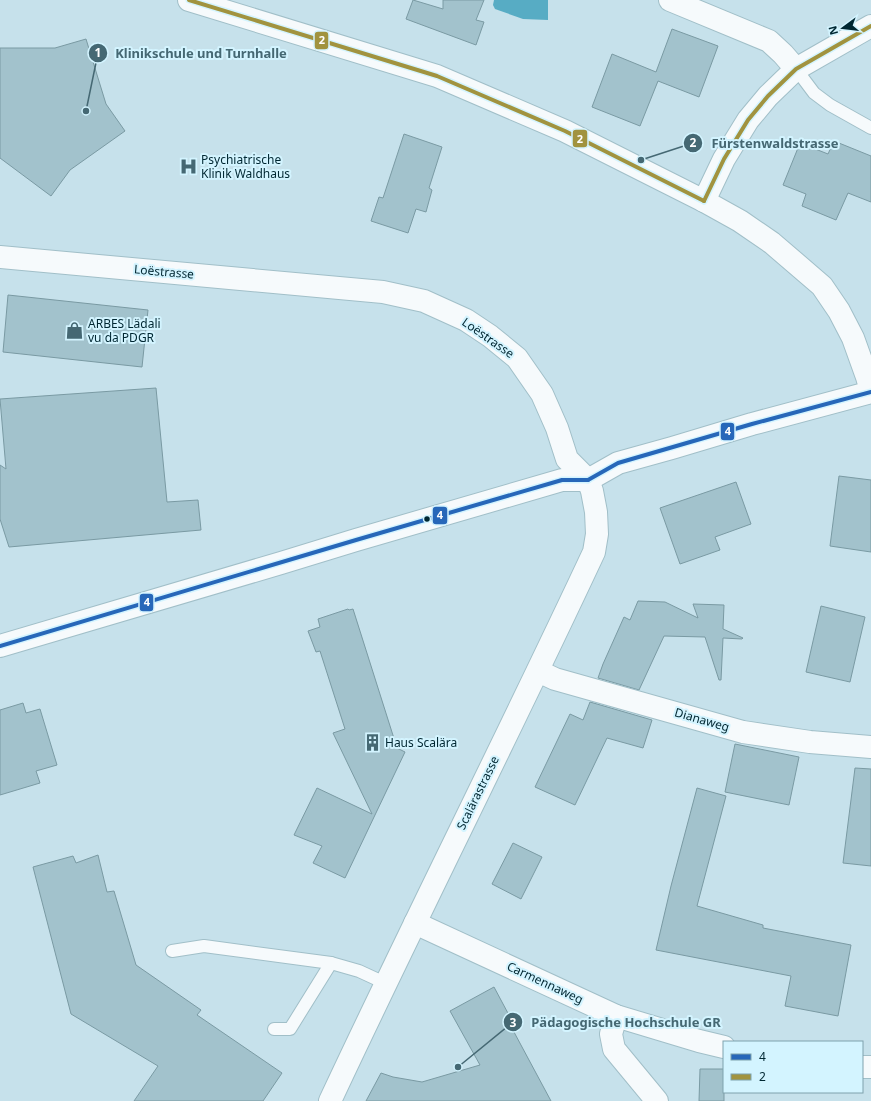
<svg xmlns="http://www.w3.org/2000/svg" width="871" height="1101" font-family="'Noto Sans',sans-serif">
<rect width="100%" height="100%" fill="#c6e1eb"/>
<!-- water -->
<polygon fill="#57acc4" points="494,0 548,0 548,20 523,19 495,9 493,5"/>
<!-- building -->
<g fill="#a2c2cc" stroke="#7a9aa3">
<polygon points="413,0 443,9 443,0 484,0 476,20 484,22 476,45 406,19"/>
<polygon points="672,29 718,46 699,97 658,81 640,126 592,107 612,54 656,72"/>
<polygon points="86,39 106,104 125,131 70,170 51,196 0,158 0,48 55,48"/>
<polygon points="404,134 442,147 429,188 432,190 426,212 416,209 408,233 371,221 379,197 383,198"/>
<polygon points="834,141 871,156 871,202 848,193 836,220 802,206 806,194 783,185 800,143 828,154"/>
<polygon points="8,295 148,310 142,367 3,352"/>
<polygon points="156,388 167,502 198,500 201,530 9,547 0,519 0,465 6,469 0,399"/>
<polygon points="839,476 871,480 871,552 830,546"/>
<polygon points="736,482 751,524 715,537 720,550 680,564 660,508"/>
<polygon points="638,601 665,602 698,618 693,604 724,605 723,629 743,638 742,639 723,638 721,680 719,680 705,637 664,636 639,690 598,678 603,664 624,617 630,620"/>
<polygon points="821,606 865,617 850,682 806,672"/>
<polygon points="348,609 349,610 353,609 397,748 405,752 345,878 313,863 322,846 294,835 317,788 372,814 333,733 345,729 320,651 316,652 308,631 320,627 318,619"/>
<polygon points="590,702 652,720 643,748 607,738 575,805 535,787 570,714 583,720"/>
<polygon points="23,703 26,713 40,709 57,765 36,771 40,783 0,795 0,710"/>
<polygon points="735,744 799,757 789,805 725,792"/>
<polygon points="855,768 871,769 871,866 843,863"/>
<polygon points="697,788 726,796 697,906 763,925 763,928 851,945 838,1016 785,1006 791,976 656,950 671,886"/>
<polygon points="513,843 542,857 521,899 492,884"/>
<polygon points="98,855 107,892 114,891 136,965 201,1010 197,1015 282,1073 263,1101 134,1101 158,1066 71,1014 33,867 73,856 76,863"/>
<polygon points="494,987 510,1017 507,1019 551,1101 366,1101 381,1073 393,1077 422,1082 480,1065 450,1011"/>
<polygon points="700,1069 724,1069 724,1101 699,1101"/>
</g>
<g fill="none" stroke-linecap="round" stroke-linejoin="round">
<defs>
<g id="service">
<polyline points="796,69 814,93 830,105 871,128"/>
<polyline points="172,951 204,946 331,963 359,971 385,983"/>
<polyline points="274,1029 290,1029 331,963"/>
</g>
<g id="minor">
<polyline points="189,0 437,76 565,131 704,201 740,221 772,243 822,286 839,311 853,338 867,377 871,391"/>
<polyline points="670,0 769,41 783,54 796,69"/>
<polyline points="704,201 724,159 748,120 768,96 796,69 871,26"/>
<path d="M0,257L383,292L424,301L466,320L490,336L517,358L542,394L557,428L567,459L588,480L592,491L596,512L597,534L594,552C508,736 416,917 330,1101"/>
<polyline points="588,480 618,463 672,448 752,424 871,392"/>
<polyline points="0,646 281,563 356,540 562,480 588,480"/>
<polyline points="538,671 555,679 743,732 810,742 871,747"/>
<polyline points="415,923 616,1016 699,1041 724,1047"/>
<polyline points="616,1016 611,1034 614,1049 657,1101"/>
<polyline points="862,1067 871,1067"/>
</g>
</defs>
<!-- service casing -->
<use href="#service" stroke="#a1bfc8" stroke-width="14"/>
<!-- minor casing -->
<use href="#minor" stroke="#a1bfc8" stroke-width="24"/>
<!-- service -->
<use href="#service" stroke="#f6fafc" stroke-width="12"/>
<!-- minor -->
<use href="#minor" stroke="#f6fafc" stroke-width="22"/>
<defs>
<g id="bus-1">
<polyline points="588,480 618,463 752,424 871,392"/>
<polyline points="0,646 356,540 562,480 588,480"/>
</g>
<g id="bus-2">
<polyline points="189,0 437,76 565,131 704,201"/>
<polyline points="704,201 724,159 748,120 768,96 796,69 871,26"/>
</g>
</defs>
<!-- bus-1 casing -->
<use href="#bus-1" stroke="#d3f4ff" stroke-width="7"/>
<!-- bus-2 casing -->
<use href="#bus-2" stroke="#d3f4ff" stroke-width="7"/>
<!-- bus-1 -->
<use href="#bus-1" stroke="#2767b9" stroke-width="4"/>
<!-- bus-2 -->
<use href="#bus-2" stroke="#a1933f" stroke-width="4"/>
</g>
<!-- icons -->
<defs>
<symbol id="hospital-bare" viewBox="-9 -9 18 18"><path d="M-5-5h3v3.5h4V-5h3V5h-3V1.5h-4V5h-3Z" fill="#456873" stroke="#d3f4ff" stroke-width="2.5" paint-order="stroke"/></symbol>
<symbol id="shop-bare" viewBox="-9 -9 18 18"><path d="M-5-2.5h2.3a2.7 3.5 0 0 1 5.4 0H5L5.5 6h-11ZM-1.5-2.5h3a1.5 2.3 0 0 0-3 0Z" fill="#456873" stroke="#d3f4ff" stroke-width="2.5" paint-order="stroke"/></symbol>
<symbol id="building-bare" viewBox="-9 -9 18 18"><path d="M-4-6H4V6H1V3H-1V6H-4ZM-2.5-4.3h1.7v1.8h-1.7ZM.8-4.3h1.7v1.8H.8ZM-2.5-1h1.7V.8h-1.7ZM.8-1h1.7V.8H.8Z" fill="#456873" stroke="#d3f4ff" stroke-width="2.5" paint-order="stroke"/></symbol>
</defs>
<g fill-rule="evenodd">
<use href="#hospital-bare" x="176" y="154" width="25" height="25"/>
<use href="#shop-bare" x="62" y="318" width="25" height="25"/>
<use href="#building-bare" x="360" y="730" width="25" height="25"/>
</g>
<!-- markers -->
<circle fill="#002732" stroke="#d3f4ff" stroke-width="1.5" cx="427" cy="519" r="3.5"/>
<g text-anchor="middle" stroke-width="4" stroke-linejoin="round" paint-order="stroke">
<!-- poi labels -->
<g font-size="12" fill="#002732" stroke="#d3f4ff" text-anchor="start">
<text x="201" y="164">Psychiatrische<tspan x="201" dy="14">Klinik Waldhaus</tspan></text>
<text x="88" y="328">ARBES Lädali<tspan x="88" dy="14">vu da PDGR</tspan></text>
<text x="385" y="747">Haus Scalära</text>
</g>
<!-- street labels -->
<g font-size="12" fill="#002732" stroke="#d3f4ff">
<text transform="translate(164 272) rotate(5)" y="4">Loëstrasse</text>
<text transform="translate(488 338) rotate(35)" y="4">Loëstrasse</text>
<text transform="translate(702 720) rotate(16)" y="4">Dianaweg</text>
<text transform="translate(478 793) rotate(-64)" y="4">Scalärastrasse</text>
<text transform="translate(545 983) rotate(25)" y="4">Carmennaweg</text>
</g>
</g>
<!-- callouts -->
<path fill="none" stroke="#456873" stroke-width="1.5" d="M86 111L98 53M641 160L693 143M458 1067L513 1022"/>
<g fill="#456873" stroke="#d3f4ff" stroke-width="1.5">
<circle cx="86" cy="111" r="4"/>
<circle cx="641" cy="160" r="4"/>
<circle cx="458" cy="1067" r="4"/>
<circle cx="98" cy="53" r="10"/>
<circle cx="693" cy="143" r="10"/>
<circle cx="513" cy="1022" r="10"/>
</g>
<g font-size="12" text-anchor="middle" font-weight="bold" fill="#fff">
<text x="98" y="57">1</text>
<text x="693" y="147">2</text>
<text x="513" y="1027">3</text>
</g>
<g font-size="13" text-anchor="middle" font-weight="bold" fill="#456873" stroke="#d3f4ff" stroke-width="4" stroke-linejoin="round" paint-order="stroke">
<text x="201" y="58">Klinikschule und Turnhalle</text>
<text x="775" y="148">Fürstenwaldstrasse</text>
<text x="626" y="1027">Pädagogische Hochschule GR</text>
</g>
<g stroke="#d3f4ff" stroke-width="1.5">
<rect x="314" y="31" width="15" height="19" rx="4" fill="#a1933f"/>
<rect x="572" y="129" width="16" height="19" rx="4" fill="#a1933f"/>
<rect x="720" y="422" width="15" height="19" rx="4" fill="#2767b9"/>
<rect x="432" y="506" width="16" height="19" rx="4" fill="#2767b9"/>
<rect x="139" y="593" width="15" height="19" rx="4" fill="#2767b9"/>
</g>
<g font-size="11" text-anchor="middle" font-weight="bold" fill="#fff">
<text x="322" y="44">2</text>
<text x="580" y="143">2</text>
<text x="728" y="435">4</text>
<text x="440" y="519">4</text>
<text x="147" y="606">4</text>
</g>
<!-- legend -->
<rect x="723" y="1041" width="140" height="52" fill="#d3f4ff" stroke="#7fa2ad"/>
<rect x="731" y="1054" width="20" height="6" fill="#2767b9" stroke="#7fa2ad"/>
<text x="759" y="1061" font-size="12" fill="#002732">4</text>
<rect x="731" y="1074" width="20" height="6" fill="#a1933f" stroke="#7fa2ad"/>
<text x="759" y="1081" font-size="12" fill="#002732">2</text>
<!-- north arrow -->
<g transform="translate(843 28) rotate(255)" stroke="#d3f4ff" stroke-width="3" paint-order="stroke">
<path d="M0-3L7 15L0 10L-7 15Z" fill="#002732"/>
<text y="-6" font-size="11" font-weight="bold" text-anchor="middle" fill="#002732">N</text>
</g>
</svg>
